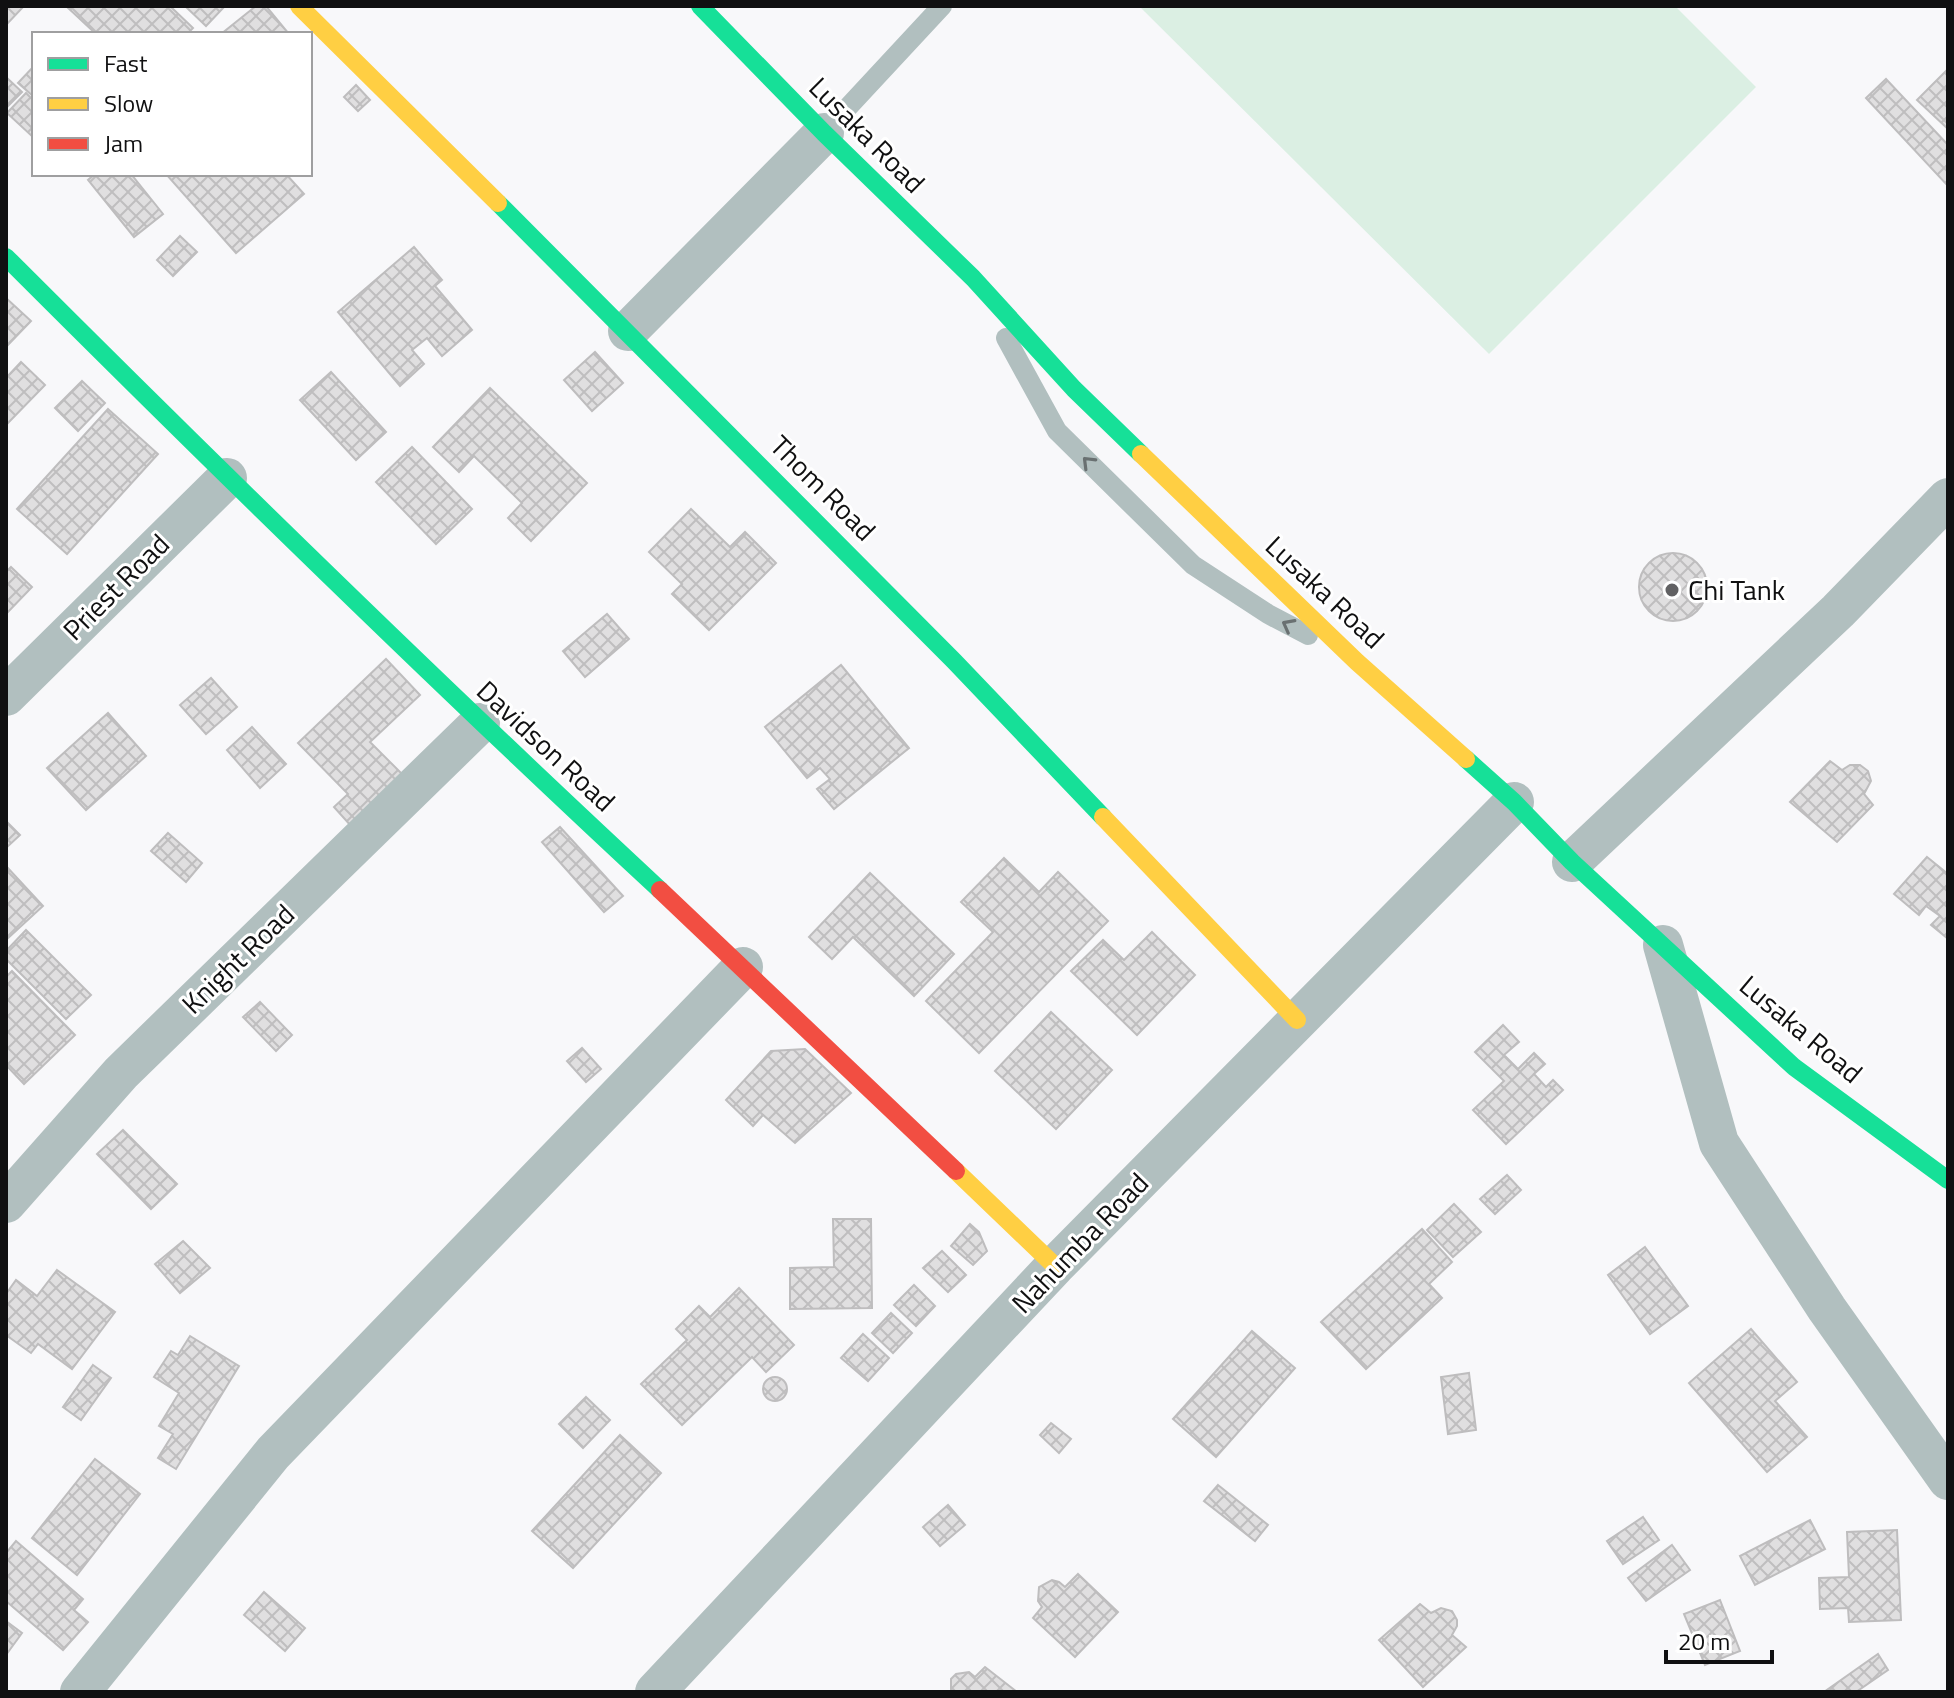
<svg xmlns="http://www.w3.org/2000/svg" width="1954" height="1698" font-family="'Titillium Web',sans-serif">
<defs>
<pattern id="building-cross-hatch" width="8" height="8" patternUnits="userSpaceOnUse" patternTransform="scale(2)"><rect width="8" height="8" fill="#e0dfe0"/><path d="M0 0l8 8M0 8l8-8" fill="none" stroke="#bfbebf"/></pattern>
</defs>
<rect width="100%" height="100%" fill="#f8f8fa"/>
<!-- grass -->
<polygon fill="#dbefe3" points="1139,6 1675,6 1756,87 1489,354"/>
<!-- building -->
<g fill="url(#building-cross-hatch)" stroke="#bebdbe" stroke-width="2">
<polygon points="6,6 24,6 6,25"/>
<polygon points="66,6 170,6 193,28 187,34 96,34"/>
<polygon points="185,6 225,6 206,26"/>
<polygon points="256,6 266,6 289,34 221,34"/>
<polygon points="34,66 34,97 18,83"/>
<polygon points="1948,69 1948,127 1947,128 1917,100"/>
<polygon points="6,77 22,92 7,107 6,106"/>
<polygon points="1886,79 1948,145 1948,186 1866,98"/>
<polygon points="356,85 370,100 358,111 344,97"/>
<polygon points="26,93 34,101 34,138 7,113"/>
<polygon points="95,174 131,174 163,214 134,237 88,180"/>
<polygon points="166,174 286,174 304,194 236,253"/>
<polygon points="180,236 197,252 173,276 157,260"/>
<polygon points="414,247 442,280 435,286 472,330 442,356 427,338 412,350 424,364 400,386 338,312"/>
<polygon points="6,298 31,321 6,347"/>
<polygon points="595,352 623,383 592,411 564,380"/>
<polygon points="21,362 45,385 6,425 6,378"/>
<polygon points="331,372 386,432 356,460 300,400"/>
<polygon points="82,381 105,403 78,431 55,408"/>
<polygon points="490,388 587,483 531,541 508,518 522,503 474,456 459,472 433,447"/>
<polygon points="108,409 158,454 67,554 17,509"/>
<polygon points="412,447 472,509 436,544 376,482"/>
<polygon points="691,509 730,547 745,532 776,563 709,630 672,594 682,584 649,552"/>
<circle cx="1673" cy="587" r="34"/>
<polygon points="11,567 32,587 6,614 6,572"/>
<polygon points="607,614 629,639 585,677 563,651"/>
<polygon points="386,659 420,695 370,742 405,777 352,827 334,807 348,794 298,743"/>
<polygon points="841,665 909,748 834,809 817,789 830,779 820,768 807,778 765,727"/>
<polygon points="211,678 237,707 206,734 180,705"/>
<polygon points="108,713 146,756 86,810 47,768"/>
<polygon points="252,727 286,764 260,788 227,750"/>
<polygon points="1830,761 1842,770 1850,765 1860,765 1868,771 1871,781 1864,794 1873,805 1837,842 1790,802"/>
<polygon points="6,821 20,835 6,848"/>
<polygon points="560,827 623,896 604,912 542,842"/>
<polygon points="168,833 202,863 186,882 151,851"/>
<polygon points="1927,857 1948,874 1948,939 1931,925 1940,916 1926,906 1919,915 1894,894"/>
<polygon points="1004,858 1039,892 1058,872 1108,921 979,1053 926,1001 993,932 961,902"/>
<polygon points="6,866 43,906 6,940"/>
<polygon points="870,873 954,954 914,996 853,937 832,959 809,937"/>
<polygon points="26,930 91,995 66,1019 6,959 6,951"/>
<polygon points="1152,932 1195,975 1137,1035 1071,971 1103,940 1124,960"/>
<polygon points="12,971 75,1035 24,1084 6,1065 6,977"/>
<polygon points="260,1002 292,1035 276,1051 243,1017"/>
<polygon points="1051,1012 1112,1070 1056,1129 995,1071"/>
<polygon points="1503,1025 1519,1042 1504,1055 1518,1069 1534,1053 1545,1064 1534,1074 1546,1087 1553,1080 1563,1090 1506,1144 1473,1110 1504,1081 1475,1052"/>
<polygon points="582,1048 601,1069 586,1082 567,1061"/>
<polygon points="805,1049 851,1093 795,1143 763,1115 753,1126 726,1100 771,1051"/>
<polygon points="123,1130 177,1184 151,1209 97,1154"/>
<polygon points="1507,1175 1521,1190 1495,1214 1480,1199"/>
<polygon points="1454,1204 1481,1232 1453,1257 1427,1230"/>
<polygon points="833,1219 871,1219 872,1308 790,1309 790,1268 834,1267"/>
<polygon points="970,1224 979,1232 987,1251 973,1265 951,1246"/>
<polygon points="1422,1229 1452,1262 1429,1284 1442,1298 1366,1369 1321,1322"/>
<polygon points="183,1241 210,1268 180,1293 155,1264"/>
<polygon points="1645,1247 1688,1306 1650,1334 1608,1275"/>
<polygon points="942,1251 966,1275 948,1292 923,1268"/>
<polygon points="57,1270 115,1312 72,1369 38,1344 31,1353 6,1335 6,1294 16,1280 37,1296"/>
<polygon points="914,1285 935,1306 916,1326 894,1305"/>
<polygon points="739,1288 794,1345 766,1372 752,1357 682,1425 641,1384 687,1340 676,1329 699,1306 710,1317"/>
<polygon points="891,1313 912,1333 893,1353 872,1333"/>
<polygon points="1751,1329 1797,1382 1775,1401 1807,1437 1767,1472 1689,1383"/>
<polygon points="1252,1331 1295,1368 1216,1457 1173,1419"/>
<polygon points="863,1334 889,1358 868,1381 841,1358"/>
<polygon points="190,1336 239,1366 176,1469 158,1458 173,1434 159,1426 179,1393 154,1377 171,1351 178,1355"/>
<polygon points="93,1365 111,1378 81,1420 63,1407"/>
<polygon points="1469,1373 1476,1430 1448,1434 1441,1377"/>
<circle cx="775" cy="1389" r="12"/>
<polygon points="586,1397 610,1420 583,1448 559,1424"/>
<polygon points="1051,1423 1071,1439 1059,1453 1040,1435"/>
<polygon points="620,1435 661,1473 573,1568 532,1531"/>
<polygon points="95,1459 140,1494 77,1575 32,1538"/>
<polygon points="1218,1485 1268,1525 1255,1541 1204,1501"/>
<polygon points="948,1505 965,1525 940,1546 923,1527"/>
<polygon points="1643,1517 1659,1540 1623,1564 1607,1541"/>
<polygon points="1810,1520 1825,1549 1755,1585 1740,1556"/>
<polygon points="1897,1530 1901,1620 1849,1622 1848,1608 1820,1609 1819,1578 1849,1577 1847,1532"/>
<polygon points="16,1541 83,1599 74,1610 88,1622 63,1650 6,1601 6,1553"/>
<polygon points="1672,1545 1690,1570 1646,1601 1628,1578"/>
<polygon points="1078,1574 1118,1612 1075,1657 1033,1618 1042,1607 1038,1601 1039,1587 1052,1580 1059,1582 1065,1587"/>
<polygon points="264,1592 305,1628 285,1651 244,1615"/>
<polygon points="1720,1600 1740,1651 1705,1665 1684,1614"/>
<polygon points="1420,1604 1431,1613 1441,1608 1452,1611 1457,1620 1457,1626 1452,1635 1466,1647 1423,1687 1379,1640"/>
<polygon points="6,1621 22,1633 6,1655"/>
<polygon points="1878,1654 1888,1670 1856,1692 1824,1692"/>
<polygon points="985,1667 1017,1692 951,1692 951,1679 956,1674 969,1672 975,1677"/>
</g>
<g fill="none" stroke-linecap="round" stroke-linejoin="round">
<!-- lane -->
<g stroke="#b1bfbf" stroke-width="20">
<polyline points="824,133 942,6"/>
<polyline points="1006,338 1057,431 1193,565 1268,614 1308,635"/>
</g>
<!-- street -->
<g stroke="#b1bfbf" stroke-width="40">
<polyline points="628,331 824,133"/>
<polyline points="6,696 227,478"/>
<polyline points="1572,862 1838,611 1948,498"/>
<polyline points="1663,945 1719,1143 1827,1309 1948,1480"/>
<polyline points="6,1203 121,1073 480,723"/>
<polyline points="80,1692 273,1453 743,967"/>
<polyline points="655,1692 1055,1266 1514,802"/>
</g>
<!-- fast -->
<g stroke="#16e098" stroke-width="18">
<polyline points="700,6 824,133 973,278 1074,389 1141,454"/>
<polyline points="498,203 954,661 1103,817"/>
<path d="M6,257C221,472 438,684 660,890"/>
<polyline points="1466,759 1514,802 1572,862 1794,1067 1948,1180"/>
</g>
<!-- slow -->
<g stroke="#ffcf43" stroke-width="18">
<polyline points="299,6 498,203"/>
<polyline points="1141,454 1357,662 1466,759"/>
<polyline points="1103,817 1297,1020"/>
<polyline points="956,1171 1055,1266"/>
</g>
<!-- jam -->
<polyline stroke="#f24e42" stroke-width="18" points="660,890 956,1171"/>
</g>
<!-- one-way arrows -->
<defs><path id="oneway-chevron" d="M-2-3.5L2.5 0L-2 3.5" fill="none" stroke-width="1.6" stroke-linecap="round" stroke-linejoin="round" transform="scale(2)"/></defs>
<g stroke="#697071">
<use href="#oneway-chevron" transform="translate(1088 462) rotate(-135)"/>
<use href="#oneway-chevron" transform="translate(1288 625) rotate(-152)"/>
</g>
<!-- markers -->
<circle fill="#616163" stroke="#fff" stroke-width="3" cx="1672" cy="590" r="8"/>
<g text-anchor="middle" stroke-width="6" stroke-linejoin="round" paint-order="stroke">
<!-- street labels -->
<g font-size="28" fill="#101011" stroke="#fff">
<text transform="translate(867 135) rotate(45)" y="10">Lusaka Road</text>
<text transform="translate(823 488) rotate(45)" y="10">Thom Road</text>
<text transform="translate(116 587) rotate(-45)" y="10">Priest Road</text>
<text transform="translate(1325 592) rotate(43)" y="10">Lusaka Road</text>
<text transform="translate(546 746) rotate(43)" y="10">Davidson Road</text>
<text transform="translate(238 959) rotate(-44)" y="10">Knight Road</text>
<text transform="translate(1801 1029) rotate(40)" y="10">Lusaka Road</text>
<text transform="translate(1080 1243) rotate(-46)" y="10">Nahumba Road</text>
</g>
<!-- poi labels -->
<g font-size="28" fill="#101011" stroke="#fff" text-anchor="start">
<text x="1688" y="600">Chi Tank</text>
</g>
</g>
<!-- border -->
<rect width="1954" height="1698" fill="none" stroke="#101011" stroke-width="16"/>
<!-- legend -->
<rect x="32" y="32" width="280" height="144" fill="#ffffff" stroke="#9f9fa0" stroke-width="2"/>
<rect x="48" y="58" width="40" height="12" fill="#16e098" stroke="#9f9fa0" stroke-width="2"/>
<text x="104" y="72" font-size="24" fill="#101011">Fast</text>
<rect x="48" y="98" width="40" height="12" fill="#ffcf43" stroke="#9f9fa0" stroke-width="2"/>
<text x="104" y="112" font-size="24" fill="#101011">Slow</text>
<rect x="48" y="138" width="40" height="12" fill="#f24e42" stroke="#9f9fa0" stroke-width="2"/>
<text x="104" y="152" font-size="24" fill="#101011">Jam</text>
<!-- scale -->
<path d="M1666 1650v12h106v-12" fill="none" stroke="#101011" stroke-width="4"/>
<text x="1678" y="1650" font-size="24" fill="#101011" stroke="#ffffff" stroke-width="6" paint-order="stroke">20 m</text>
</svg>
